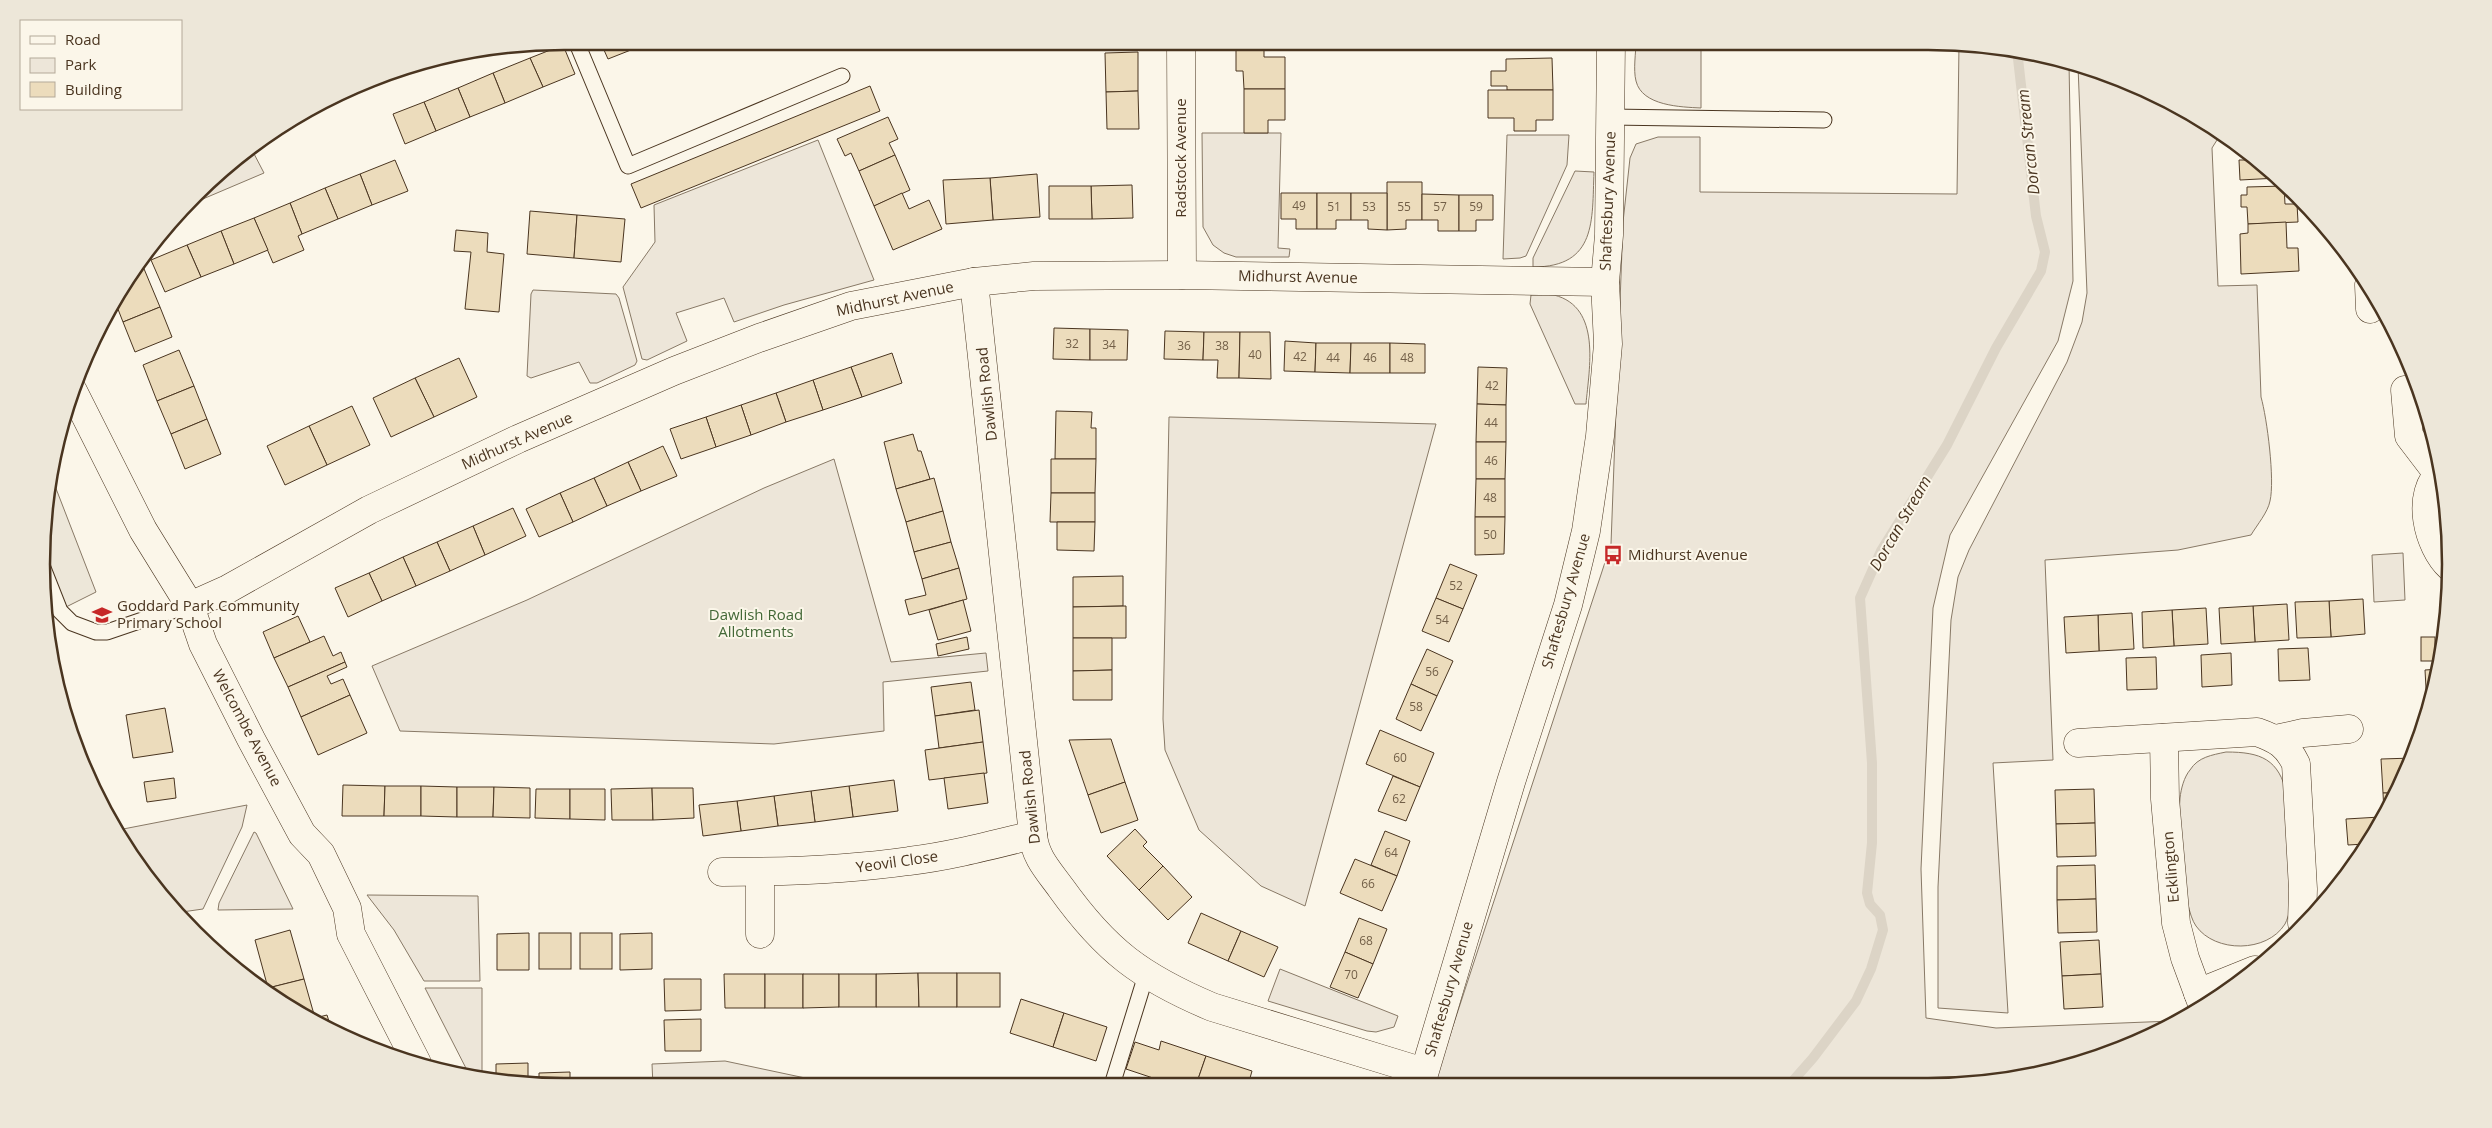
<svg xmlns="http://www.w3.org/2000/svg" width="2492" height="1128" font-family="'Open Sans',sans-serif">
<rect width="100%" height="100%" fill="#fbf6e9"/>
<!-- green -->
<g fill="#ede6d9" stroke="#887966">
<path d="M1636,41H1701V108C1681,107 1642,106 1636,81C1633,69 1636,53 1636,41Z"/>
<polygon points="1959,44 2030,51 2069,63 2073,281 2058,341 1950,535 1933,608 1921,869 1926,1018 1996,1028 2172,1021 2128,1047 1997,1082 1434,1084 1611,544 1623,222 1630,158 1636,144 1658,137 1700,137 1700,192 1957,194"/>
<path d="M2078,66L2128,81L2222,132L2212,148L2218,286L2257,285L2261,397C2267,418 2275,480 2270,501C2268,512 2257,525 2251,535L2178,550L2045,560L2053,760L1993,763L2008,1013L1938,1008V887L1951,620L1958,577L1969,550L2067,362L2082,322L2087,293Z"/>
<polygon points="1202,133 1281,133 1278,248 1290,249 1289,257 1236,257 1224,253 1213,245 1203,227"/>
<polygon points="1507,135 1569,135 1567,165 1526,256 1520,258 1503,259"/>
<polygon points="818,140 874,280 784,305 734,322 724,298 676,313 687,341 647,360 642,359 623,287 655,242 654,205"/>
<polygon points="251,148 264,173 184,207 220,171"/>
<path d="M1575,171L1594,172C1592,220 1597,267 1533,267V258Z"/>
<polygon points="533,290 616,294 619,298 637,361 635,365 597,383 590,383 579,362 531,378 527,376 531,294"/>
<path d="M1531,295C1538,295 1547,294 1554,295C1602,307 1589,369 1586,404H1575L1530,304Z"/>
<polygon points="1169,417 1436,424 1305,906 1261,886 1199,830 1165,750 1163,719"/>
<polygon points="834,459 891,662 986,653 988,671 883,682 884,731 774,744 400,731 372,666 527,600 764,488"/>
<polygon points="2403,553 2405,600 2374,602 2372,555"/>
<polygon points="51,665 63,690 65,716 51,666"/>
<path d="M2226,752C2261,752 2279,759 2287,795L2290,910C2289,914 2287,920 2285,924C2267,953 2215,953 2196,926C2182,907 2178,823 2180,798C2181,789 2184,777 2190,770C2198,757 2212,755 2226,752Z"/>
<polygon points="247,805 242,827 203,909 175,913 171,908 111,825 118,830"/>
<polygon points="254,832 256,833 293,909 218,910 219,903"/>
<polygon points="367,895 478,896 480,981 424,981 394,930"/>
<polygon points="1280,969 1398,1016 1394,1027 1376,1032 1367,1031 1268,1001"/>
<polygon points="425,988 482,988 482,1079 471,1078"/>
<polygon points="725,1061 843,1086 653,1086 652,1064"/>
</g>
<!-- parking -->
<polygon fill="#ede7d9" stroke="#887966" points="50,473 96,592 54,613 41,564"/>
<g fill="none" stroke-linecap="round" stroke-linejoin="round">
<!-- stream -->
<polyline stroke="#dcd4c6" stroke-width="10" points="1791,1083 1813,1058 1856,1001 1871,969 1883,930 1880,915 1870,904 1867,893 1872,843 1872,763 1860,598 1881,551 1947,445 1996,348 2041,271 2045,252 2036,216 2017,50"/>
</g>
<!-- building -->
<g fill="#ecdcbc" stroke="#4a3520">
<polygon points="600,41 639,41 641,46 608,59"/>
<polygon points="639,41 652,41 641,46"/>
<rect x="1236" y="41" width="50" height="6"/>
<rect x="1505" y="41" width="46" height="9"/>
<polygon points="563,45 575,74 543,87 530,58"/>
<polygon points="1236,47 1264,47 1264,57 1285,57 1285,89 1244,89 1243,71 1236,71"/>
<polygon points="1138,52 1138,91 1106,92 1105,53"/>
<polygon points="530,58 543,87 505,103 493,73"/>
<polygon points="1552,58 1553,90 1507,90 1507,86 1491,86 1491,71 1506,71 1506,59"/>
<polygon points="493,73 505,103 470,117 458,88"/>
<polygon points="870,86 880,111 641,208 631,184"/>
<polygon points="458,88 470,117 436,131 424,102"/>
<polygon points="1244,89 1285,89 1285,120 1268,120 1268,133 1244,133"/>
<polygon points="1488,90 1553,90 1553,120 1536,120 1536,131 1514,131 1514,118 1488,118"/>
<polygon points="1138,91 1139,129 1107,129 1106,92"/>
<polygon points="424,102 436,131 405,144 393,114"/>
<polygon points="888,117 898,139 889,143 895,155 859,171 851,153 845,156 837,139"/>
<polygon points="2247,153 2278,178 2240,180 2239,160 2247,160"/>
<polygon points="895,155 910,190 874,206 859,171"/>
<polygon points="395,160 408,191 372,205 360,174"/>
<polygon points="360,174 372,205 338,219 325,188"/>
<polygon points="1037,174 1040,217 993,220 990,178"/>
<polygon points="990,178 993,220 946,224 943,180"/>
<polygon points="1387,182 1422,182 1422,220 1406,220 1406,229 1387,230"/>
<polygon points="1132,185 1133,218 1092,219 1091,186"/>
<polygon points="1049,186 1091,186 1092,219 1049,219"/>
<polygon points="2284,186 2285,204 2297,204 2298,222 2248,224 2247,207 2241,207 2241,195 2247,195 2247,187"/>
<polygon points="325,188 338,219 302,234 290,203"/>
<polygon points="902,193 909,209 929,200 942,229 893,250 874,206"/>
<polygon points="1281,193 1317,193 1317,229 1296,229 1296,219 1281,219"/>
<polygon points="1317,193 1351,193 1351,220 1336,220 1336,229 1317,229"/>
<polygon points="1351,193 1387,193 1387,230 1368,229 1368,220 1351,220"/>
<polygon points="1422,194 1459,195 1459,231 1438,231 1438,220 1422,220"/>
<polygon points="1459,195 1493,195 1493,220 1476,220 1476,231 1459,231"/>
<polygon points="290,203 302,234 298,236 304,250 273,263 254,218"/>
<polygon points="530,211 577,215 574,258 527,254"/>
<polygon points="577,215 625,219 621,262 574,258"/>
<polygon points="254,218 268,250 234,264 221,231"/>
<polygon points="2286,222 2287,248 2298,248 2299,271 2241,274 2240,234 2248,233 2248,224"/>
<polygon points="456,230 488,233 487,252 504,254 499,312 465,309 471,252 454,251"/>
<polygon points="221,231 234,264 201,277 187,245"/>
<polygon points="187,245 201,277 165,292 151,260"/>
<polygon points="142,264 160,307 123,322 114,299 138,266"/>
<polygon points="160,307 172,337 135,352 123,322"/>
<polygon points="1054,328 1090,329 1090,360 1053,359"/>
<polygon points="1090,329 1128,330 1127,360 1090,360"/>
<polygon points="1165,331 1204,332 1203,360 1164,359"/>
<polygon points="1204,332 1240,332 1239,378 1217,378 1218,360 1203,360"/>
<polygon points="1240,332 1270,332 1271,379 1239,378"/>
<polygon points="1285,341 1316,343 1315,372 1284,371"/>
<polygon points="1316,343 1351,343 1350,373 1315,372"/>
<polygon points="1351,343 1390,343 1390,373 1350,373"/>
<polygon points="1390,343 1425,344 1425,373 1390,373"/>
<polygon points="179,350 194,386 157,401 143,365"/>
<polygon points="892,353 902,383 862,397 851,367"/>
<polygon points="459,358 477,397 434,417 415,378"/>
<polygon points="851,367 862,397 823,410 813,380"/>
<polygon points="1478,367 1507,368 1506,405 1477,404"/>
<polygon points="415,378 434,417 391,437 373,398"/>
<polygon points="813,380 823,410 786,422 776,393"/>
<polygon points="194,386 207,419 171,434 157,401"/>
<polygon points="776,393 786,422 751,435 741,405"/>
<polygon points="1477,404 1506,405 1506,442 1476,442"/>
<polygon points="741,405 751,435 716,447 706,417"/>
<polygon points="352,406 370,445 327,465 309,426"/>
<polygon points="1056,411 1092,412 1091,428 1096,428 1096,459 1055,459"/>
<polygon points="706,417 716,447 681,459 670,429"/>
<polygon points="207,419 221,454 185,469 171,434"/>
<polygon points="309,426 327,465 285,485 267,446"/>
<polygon points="913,434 918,451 921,451 930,479 896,489 884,442"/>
<polygon points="1476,442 1506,442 1505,479 1476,479"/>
<polygon points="663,446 677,476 641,491 628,462"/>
<polygon points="1051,459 1096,459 1095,493 1051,493"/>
<polygon points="628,462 641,491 607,506 594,478"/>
<polygon points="594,478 607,506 573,522 560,493"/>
<polygon points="934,478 943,511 906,522 896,489"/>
<polygon points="1476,479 1505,479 1505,517 1475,517"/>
<polygon points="560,493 573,522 539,537 526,509"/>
<polygon points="1051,493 1095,493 1095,522 1050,522"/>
<polygon points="513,508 526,536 485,555 473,526"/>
<polygon points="943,511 951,542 914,552 906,522"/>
<polygon points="1475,517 1505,517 1504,554 1475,555"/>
<polygon points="1057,522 1095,522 1094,551 1057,550"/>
<polygon points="473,526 485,555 450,571 437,542"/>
<polygon points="437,542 450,571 416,586 403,557"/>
<polygon points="951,542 959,568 922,579 914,552"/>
<polygon points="403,557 416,586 382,601 369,573"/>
<polygon points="1450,564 1477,575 1463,609 1436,598"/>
<polygon points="959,568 967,599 909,615 905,600 926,595 922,579"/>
<polygon points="369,573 382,601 348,617 335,588"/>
<polygon points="1123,576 1123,606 1073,607 1073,577"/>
<polygon points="1436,598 1463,609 1449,642 1422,631"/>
<polygon points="2363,599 2365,634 2331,637 2329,601"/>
<polygon points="963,600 971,631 938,640 929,610"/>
<polygon points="2329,601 2331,637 2297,638 2295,602"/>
<polygon points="2287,604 2289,640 2255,642 2253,606"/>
<polygon points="1126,606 1126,638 1073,638 1073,607"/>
<polygon points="2253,606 2255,642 2221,644 2219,608"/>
<polygon points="2206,608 2208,644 2174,646 2172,610"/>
<polygon points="2172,610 2174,646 2143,648 2142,612"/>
<polygon points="2132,613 2134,649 2099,651 2098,615"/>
<polygon points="2098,615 2099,651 2066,653 2064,617"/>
<polygon points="298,616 310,642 274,658 263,632"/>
<polygon points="324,636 333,656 341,652 345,662 288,687 274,658"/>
<polygon points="967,637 969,649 938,656 936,644"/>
<rect x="2421" y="637" width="14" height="24"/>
<polygon points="1073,638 1112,638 1112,670 1073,671"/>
<polygon points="2308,648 2310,680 2279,681 2278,649"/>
<polygon points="1427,649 1453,661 1437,696 1411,684"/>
<polygon points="2231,653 2232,685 2202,687 2201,655"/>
<polygon points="2156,657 2157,689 2127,690 2126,658"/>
<polygon points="345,662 347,667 327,676 331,684 343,679 350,695 301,717 288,687"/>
<polygon points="2440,669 2429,705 2427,706 2425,670"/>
<polygon points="1112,670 1112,700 1073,700 1073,671"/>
<polygon points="971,682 975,710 935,716 931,687"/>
<polygon points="1411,684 1437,696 1421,731 1396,719"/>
<polygon points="350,695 367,733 318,755 301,717"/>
<polygon points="165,708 173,752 133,758 126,715"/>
<polygon points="979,710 983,742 939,748 935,716"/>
<polygon points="1380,730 1434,753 1420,787 1366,764"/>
<polygon points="1111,739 1125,782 1088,795 1069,740"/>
<polygon points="983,742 987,773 929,780 925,750"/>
<polygon points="2413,758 2394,793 2383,793 2381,759"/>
<polygon points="984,773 988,803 948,809 944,778"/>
<polygon points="1393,776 1420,787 1406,821 1378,811"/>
<polygon points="174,778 176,798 147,802 144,782"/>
<polygon points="894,780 898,811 853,817 849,786"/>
<polygon points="1125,782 1138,820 1101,833 1088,795"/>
<polygon points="343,785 385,786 384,816 342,816"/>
<polygon points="385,786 421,786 421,816 384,816"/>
<polygon points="421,786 457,787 457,817 421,816"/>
<polygon points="849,786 853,817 815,822 811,791"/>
<polygon points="457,787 494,787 493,817 457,817"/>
<polygon points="494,787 530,788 530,818 493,817"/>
<polygon points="652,788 653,820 612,820 611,789"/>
<polygon points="652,788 693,788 694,818 653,820"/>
<polygon points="536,789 570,789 570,819 535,818"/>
<polygon points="570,789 605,789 605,820 570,819"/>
<polygon points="2094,789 2095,823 2056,824 2055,790"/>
<polygon points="811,791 815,822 778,826 774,796"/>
<polygon points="2383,793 2394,793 2384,812"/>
<polygon points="774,796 778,826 741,831 737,801"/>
<polygon points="737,801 741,831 703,836 699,805"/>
<polygon points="2380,817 2365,844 2348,845 2346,819"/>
<polygon points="2095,823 2096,856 2057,857 2056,824"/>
<polygon points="1135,829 1147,842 1143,846 1163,866 1139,890 1107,856"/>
<polygon points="1385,831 1410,841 1397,876 1371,865"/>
<polygon points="1355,859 1397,876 1382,911 1340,893"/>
<polygon points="2095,865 2096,899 2057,900 2057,866"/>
<polygon points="1163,866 1192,897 1168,920 1139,890"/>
<polygon points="2096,899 2097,932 2058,933 2057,900"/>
<polygon points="1201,913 1241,931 1228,961 1188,943"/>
<polygon points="1359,918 1387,929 1373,964 1345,952"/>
<polygon points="290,930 304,979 268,988 255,940"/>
<polygon points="1241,931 1278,947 1264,977 1228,961"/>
<polygon points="529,933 529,970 497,970 497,934"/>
<rect x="539" y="933" width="32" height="36"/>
<rect x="580" y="933" width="32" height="36"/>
<polygon points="652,933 652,969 620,970 620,934"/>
<polygon points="2099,940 2101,974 2062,976 2060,942"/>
<polygon points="1345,952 1373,964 1358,998 1330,987"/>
<polygon points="918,973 919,1007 876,1007 876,974"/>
<polygon points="918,973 957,973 957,1007 919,1007"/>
<rect x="957" y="973" width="43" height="34"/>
<polygon points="724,974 765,974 765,1008 725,1008"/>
<rect x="765" y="974" width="38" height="34"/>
<polygon points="803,974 839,974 839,1007 803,1008"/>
<rect x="839" y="974" width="37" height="33"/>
<polygon points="2101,974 2103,1007 2064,1009 2062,976"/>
<polygon points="304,979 315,1018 309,1020 270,993 268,988"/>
<polygon points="664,979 701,979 701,1010 665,1011"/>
<polygon points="1021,999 1064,1013 1053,1047 1010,1033"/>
<polygon points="1064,1013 1107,1027 1096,1061 1053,1047"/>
<polygon points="327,1015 332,1031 309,1020 315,1018"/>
<polygon points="701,1019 701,1051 665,1051 664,1020"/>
<polygon points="1161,1041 1206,1056 1196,1085 1174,1085 1126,1069 1135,1042 1159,1050"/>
<polygon points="1206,1056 1252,1071 1248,1085 1196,1085"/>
<polygon points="528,1063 528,1083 496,1080 496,1064"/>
<polygon points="570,1072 570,1087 539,1084 539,1073"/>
<rect x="579" y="1082" width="32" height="5"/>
</g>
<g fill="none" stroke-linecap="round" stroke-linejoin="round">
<defs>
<g id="service">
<polyline points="576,41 628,166 842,76"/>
<polyline points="1610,117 1824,120"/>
<polyline points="41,563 60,611 72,623 96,632 107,632 154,616 190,606"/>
<polyline points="1112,1085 1146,975"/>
</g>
<g id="minor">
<polyline points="1181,41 1182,275"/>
<path d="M974,282L1033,835C1035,857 1048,870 1061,888C1106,951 1141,977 1212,1007L1424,1072"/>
<polyline points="2369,285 2370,309"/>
<polyline points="2405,390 2409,436 2438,474"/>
<polyline points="73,391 143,530 190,606 203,644 251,739 302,834 321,854 347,908 351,934 417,1063"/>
<path d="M2442,471C2414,493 2428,547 2450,567"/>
<polyline points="190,606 228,589 369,510 518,439 674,371 759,338 851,306 974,282 1034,276 1182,275 1605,282"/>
<polyline points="2164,738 2165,799 2176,923 2185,958 2202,1004"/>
<polyline points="2276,739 2303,733 2349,729"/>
<path d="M2078,743L2257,732C2277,739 2287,745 2296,764L2303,889L2302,923"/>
<path d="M722,872C785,872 847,870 909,861C951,856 992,845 1033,835"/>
<polyline points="760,872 760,934"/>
<polyline points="2198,993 2255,970"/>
</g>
<polyline id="tertiary" points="1421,1084 1511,782 1568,605 1586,531 1600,436 1608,344 1605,282 1609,235 1611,41"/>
</defs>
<!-- service casing -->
<use href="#service" stroke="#4a3520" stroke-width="17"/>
<!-- minor casing -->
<use href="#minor" stroke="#4a3520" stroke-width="29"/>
<!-- tertiary casing -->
<use href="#tertiary" stroke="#4a3520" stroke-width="29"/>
<!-- service -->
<use href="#service" stroke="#fbf6e9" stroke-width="15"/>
<!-- minor -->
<use href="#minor" stroke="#fbf6e9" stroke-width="28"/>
<!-- tertiary -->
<use href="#tertiary" stroke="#fbf6e9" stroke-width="28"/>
</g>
<!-- icons -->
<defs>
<symbol id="bus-bare" viewBox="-9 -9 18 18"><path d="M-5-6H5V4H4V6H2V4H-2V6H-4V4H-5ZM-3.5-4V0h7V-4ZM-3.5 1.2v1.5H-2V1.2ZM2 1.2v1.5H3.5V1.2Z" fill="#c62828" stroke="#fbf6e9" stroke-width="2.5" paint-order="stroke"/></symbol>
<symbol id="school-bare" viewBox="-9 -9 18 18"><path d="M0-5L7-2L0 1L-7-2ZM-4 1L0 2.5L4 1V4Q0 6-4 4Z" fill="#c62828" stroke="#fbf6e9" stroke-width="2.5" paint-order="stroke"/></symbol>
</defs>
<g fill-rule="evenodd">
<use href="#bus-bare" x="1599" y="541" width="28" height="28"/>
<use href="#school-bare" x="88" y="601" width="28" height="28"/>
</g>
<g text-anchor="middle" stroke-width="4" stroke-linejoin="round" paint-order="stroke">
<!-- number labels -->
<g font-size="12" fill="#725f47">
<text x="1299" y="210">49</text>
<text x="1334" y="211">51</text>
<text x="1369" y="211">53</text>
<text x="1404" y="211">55</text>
<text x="1440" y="211">57</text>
<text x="1476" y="211">59</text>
<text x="1072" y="348">32</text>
<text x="1109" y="349">34</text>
<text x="1184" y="350">36</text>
<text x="1222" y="350">38</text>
<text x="1255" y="359">40</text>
<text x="1300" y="361">42</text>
<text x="1333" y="362">44</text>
<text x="1370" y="362">46</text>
<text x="1407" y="362">48</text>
<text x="1492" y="390">42</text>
<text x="1491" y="427">44</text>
<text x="1491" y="465">46</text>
<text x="1490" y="502">48</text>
<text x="1490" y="539">50</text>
<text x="1456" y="590">52</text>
<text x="1442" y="624">54</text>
<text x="1432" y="676">56</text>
<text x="1416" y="711">58</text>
<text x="1400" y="762">60</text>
<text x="1399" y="803">62</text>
<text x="1391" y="857">64</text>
<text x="1368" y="888">66</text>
<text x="1366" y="945">68</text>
<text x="1351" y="979">70</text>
</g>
<!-- street labels -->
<g font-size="15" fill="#4a3520" stroke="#fbf6e9">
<text transform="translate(1181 158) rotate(-90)" y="5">Radstock Avenue</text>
<text transform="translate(1608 201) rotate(-88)" y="5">Shaftesbury Avenue</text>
<text transform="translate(1298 277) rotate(1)" y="5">Midhurst Avenue</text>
<text transform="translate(895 299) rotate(-12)" y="5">Midhurst Avenue</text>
<text transform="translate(987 394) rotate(-96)" y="5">Dawlish Road</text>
<text transform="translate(517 441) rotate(-24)" y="5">Midhurst Avenue</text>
<text transform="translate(1566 601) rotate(-74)" y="5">Shaftesbury Avenue</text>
<text transform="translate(247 728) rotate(62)" y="5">Welcombe Avenue</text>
<text transform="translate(1030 797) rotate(-96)" y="5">Dawlish Road</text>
<text transform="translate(897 862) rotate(-8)" y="5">Yeovil Close</text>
<text transform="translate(2171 867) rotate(-95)" y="5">Ecklington</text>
<text transform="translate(1449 989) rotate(-74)" y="5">Shaftesbury Avenue</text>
</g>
<!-- poi labels -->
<g font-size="15" fill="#4a3520" stroke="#fbf6e9" text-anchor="start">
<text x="1628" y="560">Midhurst Avenue</text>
<text x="117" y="611">Goddard Park Community<tspan x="117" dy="17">Primary School</tspan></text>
</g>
<!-- park labels -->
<g font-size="15" fill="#436837" stroke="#fbf6e9">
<text x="756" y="620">Dawlish Road<tspan x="756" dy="17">Allotments</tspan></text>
</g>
<!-- water labels -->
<g font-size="16" font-style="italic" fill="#4a3520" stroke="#fbf6e9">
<text transform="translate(2028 142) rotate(-96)" y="6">Dorcan Stream</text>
<text transform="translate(1900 523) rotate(-60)" y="6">Dorcan Stream</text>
</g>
</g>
<!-- crop -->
<path d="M0 0H2492V1128H0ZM564 50H1928A514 514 0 0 1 2442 564V564A514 514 0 0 1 1928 1078H564A514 514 0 0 1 50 564V564A514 514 0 0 1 564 50Z" fill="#ede7d9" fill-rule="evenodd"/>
<path fill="none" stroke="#4a3520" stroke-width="2.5" d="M564 50H1928A514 514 0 0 1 2442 564V564A514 514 0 0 1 1928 1078H564A514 514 0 0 1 50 564V564A514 514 0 0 1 564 50Z"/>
<!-- legend -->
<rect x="20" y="20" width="162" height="90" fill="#fbf6e9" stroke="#b4a999"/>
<rect x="30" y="36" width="25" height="8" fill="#fbf6e9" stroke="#b4a999"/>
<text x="65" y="45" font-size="15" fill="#4a3520">Road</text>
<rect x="30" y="58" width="25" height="15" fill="#ede6d9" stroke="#b4a999"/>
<text x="65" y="70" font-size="15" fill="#4a3520">Park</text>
<rect x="30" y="82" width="25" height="15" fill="#ecdcbc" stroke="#b4a999"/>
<text x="65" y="95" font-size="15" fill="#4a3520">Building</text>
</svg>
